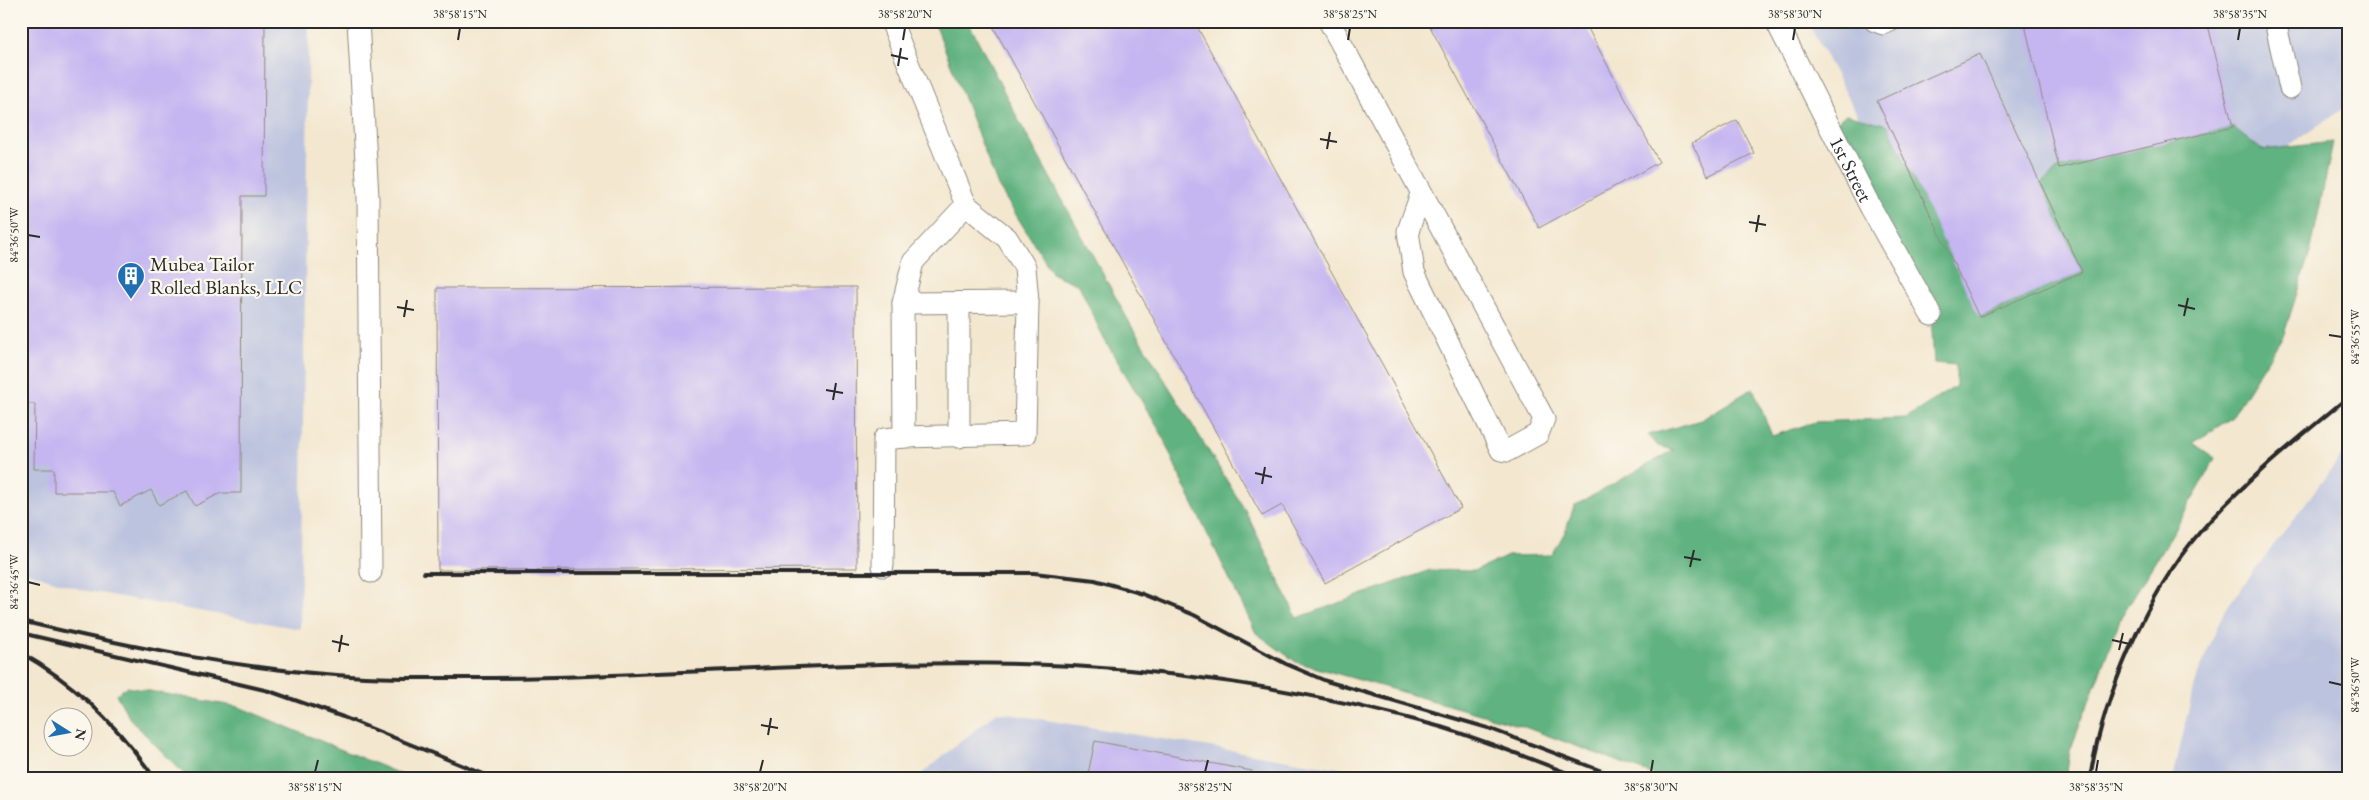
<svg xmlns="http://www.w3.org/2000/svg" width="2369" height="800" font-family="'EB Garamond',serif">
<rect width="100%" height="100%" fill="#fbf7ec"/>
<filter id="ink" filterUnits="userSpaceOnUse"><feTurbulence type="fractalNoise" baseFrequency=".02" numOctaves="2"/><feDisplacementMap in="SourceGraphic" scale="10" xChannelSelector="R" yChannelSelector="G"/><feConvolveMatrix kernelMatrix="1 2 1 2 8 2 1 2 1" color-interpolation-filters="sRGB"/></filter>
<filter id="wash" filterUnits="userSpaceOnUse"><feTurbulence type="fractalNoise" baseFrequency=".0096" numOctaves="4" result="noise"/><feDisplacementMap in="SourceGraphic" scale="20" xChannelSelector="R" yChannelSelector="G"/><feGaussianBlur stdDeviation="1.12" result="paint"/><feColorMatrix in="noise" values="0 0 0 0 0 0 0 0 0 0 0 0 0 0 0 0 0 1.4 0 .05"/><feComposite in="paint" operator="in"/></filter>
<g filter="url(#wash)">
<rect width="100%" height="100%" fill="#f3e7cf"/>
<!-- industrial -->
<g fill="#bcc3de">
<polygon points="21,21 309,21 300,629 82,590 21,570"/>
<polygon points="1807,21 2348,21 2348,105 1986,353"/>
<polygon points="2348,447 2348,779 2173,779 2194,684 2224,611"/>
<polygon points="997,712 1404,779 915,779"/>
</g>
<!-- forest -->
<g fill="#61b280" stroke="#466e56">
<polygon points="934,21 968,21 1018,119 1132,327 1245,510 1297,618 1430,570 1475,571 1508,556 1552,555 1565,532 1574,506 1674,450 1658,446 1648,435 1701,420 1753,388 1772,436 1815,422 1906,418 1956,386 1956,365 1934,363 1931,315 1830,128 1846,114 1888,125 1980,317 2082,272 2041,184 2059,168 2233,127 2262,150 2333,142 2311,249 2284,334 2231,418 2193,443 2215,458 2182,518 2121,617 2070,751 2066,779 1665,779 1522,726 1296,662 1256,633 1184,486 1161,433 1104,339 1079,285 1053,274 998,186"/>
<polygon points="127,687 239,707 412,779 189,779 130,719 116,694"/>
</g>
<g id="blocks">
<!-- building -->
<g fill="#c5b6f1">
<polygon points="21,21 265,21 264,196 242,196 241,493 221,493 195,506 187,491 159,505 151,490 120,506 113,492 54,492 54,469 34,469 35,404 21,404"/>
<polygon points="990,21 1194,21 1461,508 1325,583 1282,505 1262,516"/>
<polygon points="1427,21 1584,21 1659,162 1539,228"/>
<polygon points="2024,21 2207,21 2233,127 2059,168"/>
<polygon points="1980,54 2082,272 1979,317 1877,101"/>
<polygon points="1737,120 1754,153 1708,176 1692,143"/>
<polygon points="856,287 857,568 438,570 437,288"/>
<polygon points="1095,741 1252,771 1251,779 1087,779"/>
</g>
</g>
</g>
<g filter="url(#ink)">
<use href="#blocks" fill-opacity="0" stroke="#8f897d" stroke-width="1"/>
<g fill="none" stroke-linecap="round" stroke-linejoin="round">
<defs>
<g id="minor">
<polyline points="358,21 368,197 371,572"/>
<polyline points="891,21 966,205 1007,238 1025,267 1028,302 1025,434 904,437 903,303 913,262 966,205"/>
<polyline points="1329,21 1544,419 1538,434 1507,451 1501,450 1414,272 1408,231 1421,194"/>
<path id="s1" d="M1776,21L1871,208L1931,315"/>
<polyline points="1875,21 1883,24 1890,21"/>
<polyline points="2275,21 2290,88"/>
<polyline points="903,303 1028,302"/>
<polyline points="959,303 959,437"/>
<polyline points="883,566 884,439 904,437"/>
</g>
</defs>
<!-- minor casing -->
<use href="#minor" stroke="#8f897d" stroke-width="23"/>
<!-- minor -->
<use href="#minor" stroke="#fff" stroke-width="21"/>
<!-- rail -->
<g stroke="#2b2b2b" stroke-width="4">
<polyline points="424,573 1034,573 1095,580 1143,594 1194,615 1286,664 1326,681 1488,728 1623,779"/>
<path d="M21,621C130,647 238,669 350,676C387,679 424,678 461,678C665,679 869,655 1073,666C1196,673 1322,693 1441,727C1489,742 1536,761 1583,779"/>
<polyline points="21,633 269,691 343,717 496,779"/>
<path d="M21,653C77,684 119,727 155,779"/>
<path d="M2090,779C2102,699 2147,593 2200,532C2243,482 2297,440 2348,397"/>
</g>
</g>
</g>
<!-- ticks -->
<path fill="none" stroke="#2b2b2b" stroke-width="2" d="M458,40L460,28M903,40L905,28M1348,40L1350,28M1793,40L1795,28M2238,40L2240,28M891,55L908,59M898,66L901,48M1320,139L1337,142M1327,149L1330,132M1749,222L1766,225M1756,232L1759,215M28,235L40,237M2178,305L2195,309M397,307L414,310M2184,316L2188,298M404,317L407,300M2329,335L2342,337M826,390L843,393M833,400L836,383M1255,473L1272,477M1262,484L1265,467M1684,557L1701,560M1690,567L1694,550M28,582L40,585M2112,640L2130,644M332,641L349,645M2119,650L2123,633M339,652L342,635M2329,682L2342,685M761,725L778,728M768,735L771,718M315,772L318,760M760,772L763,760M1205,772L1208,760M1651,772L1653,760M2096,772L2098,760"/>
<!-- icons -->
<defs>
<symbol id="building-pin" viewBox="-11 -11 22 30"><path d="M0 17L-7.5 6A9.5 9.5 0 1 1 7.5 6Z" fill="#1f6fb2" stroke="#fbf7ec"/><path d="M-4-6H4V6H1V3H-1V6H-4ZM-2.5-4.3h1.7v1.8h-1.7ZM.8-4.3h1.7v1.8H.8ZM-2.5-1h1.7V.8h-1.7ZM.8-1h1.7V.8H.8Z" fill="#fff"/></symbol>
</defs>
<g fill-rule="evenodd">
<use href="#building-pin" x="115" y="260" width="32" height="43"/>
</g>
<g text-anchor="middle" stroke-width="4.5" stroke-linejoin="round" paint-order="stroke">
<!-- street labels -->
<g font-size="20" fill="#2b2b2b" stroke="#fbf7ec">
<text dy="7" stroke="none"><textPath href="#s1" startOffset="166">1st Street</textPath></text>
</g>
<!-- poi labels -->
<g font-size="20" fill="#2b2b2b" stroke="#fbf7ec" text-anchor="start">
<text x="150" y="271">Mubea Tailor<tspan x="150" dy="23">Rolled Blanks, LLC</tspan></text>
</g>
</g>
<!-- margin -->
<rect width="2369" height="800" fill="none" stroke="#fbf7ec" stroke-width="55"/>
<!-- north arrow -->
<g transform="translate(68 732) rotate(101)"><circle r="24" fill="#fbf7ec" stroke="#a8a59f"/>
<path d="M0-4L9 19L0 12L-9 19Z" fill="#1f6fb2"/>
<text y="-8" font-size="14" font-weight="bold" text-anchor="middle" fill="#2b2b2b">N</text>
</g>
<rect x="28" y="28" width="2314" height="744" fill="none" stroke="#2b2b2b" stroke-width="2"/>
<g font-size="12" text-anchor="middle" fill="#2b2b2b">
<text x="460" y="18">38°58'15"N</text>
<text x="905" y="18">38°58'20"N</text>
<text x="1350" y="18">38°58'25"N</text>
<text x="1795" y="18">38°58'30"N</text>
<text x="2240" y="18">38°58'35"N</text>
<text transform="translate(14 235) rotate(-90)" y="4">84°36'50"W</text>
<text transform="translate(2355 337) rotate(-90)" y="4">84°36'55"W</text>
<text transform="translate(14 582) rotate(-90)" y="4">84°36'45"W</text>
<text transform="translate(2355 685) rotate(-90)" y="4">84°36'50"W</text>
<text x="315" y="791">38°58'15"N</text>
<text x="760" y="791">38°58'20"N</text>
<text x="1205" y="791">38°58'25"N</text>
<text x="1651" y="791">38°58'30"N</text>
<text x="2096" y="791">38°58'35"N</text>
</g>
</svg>
